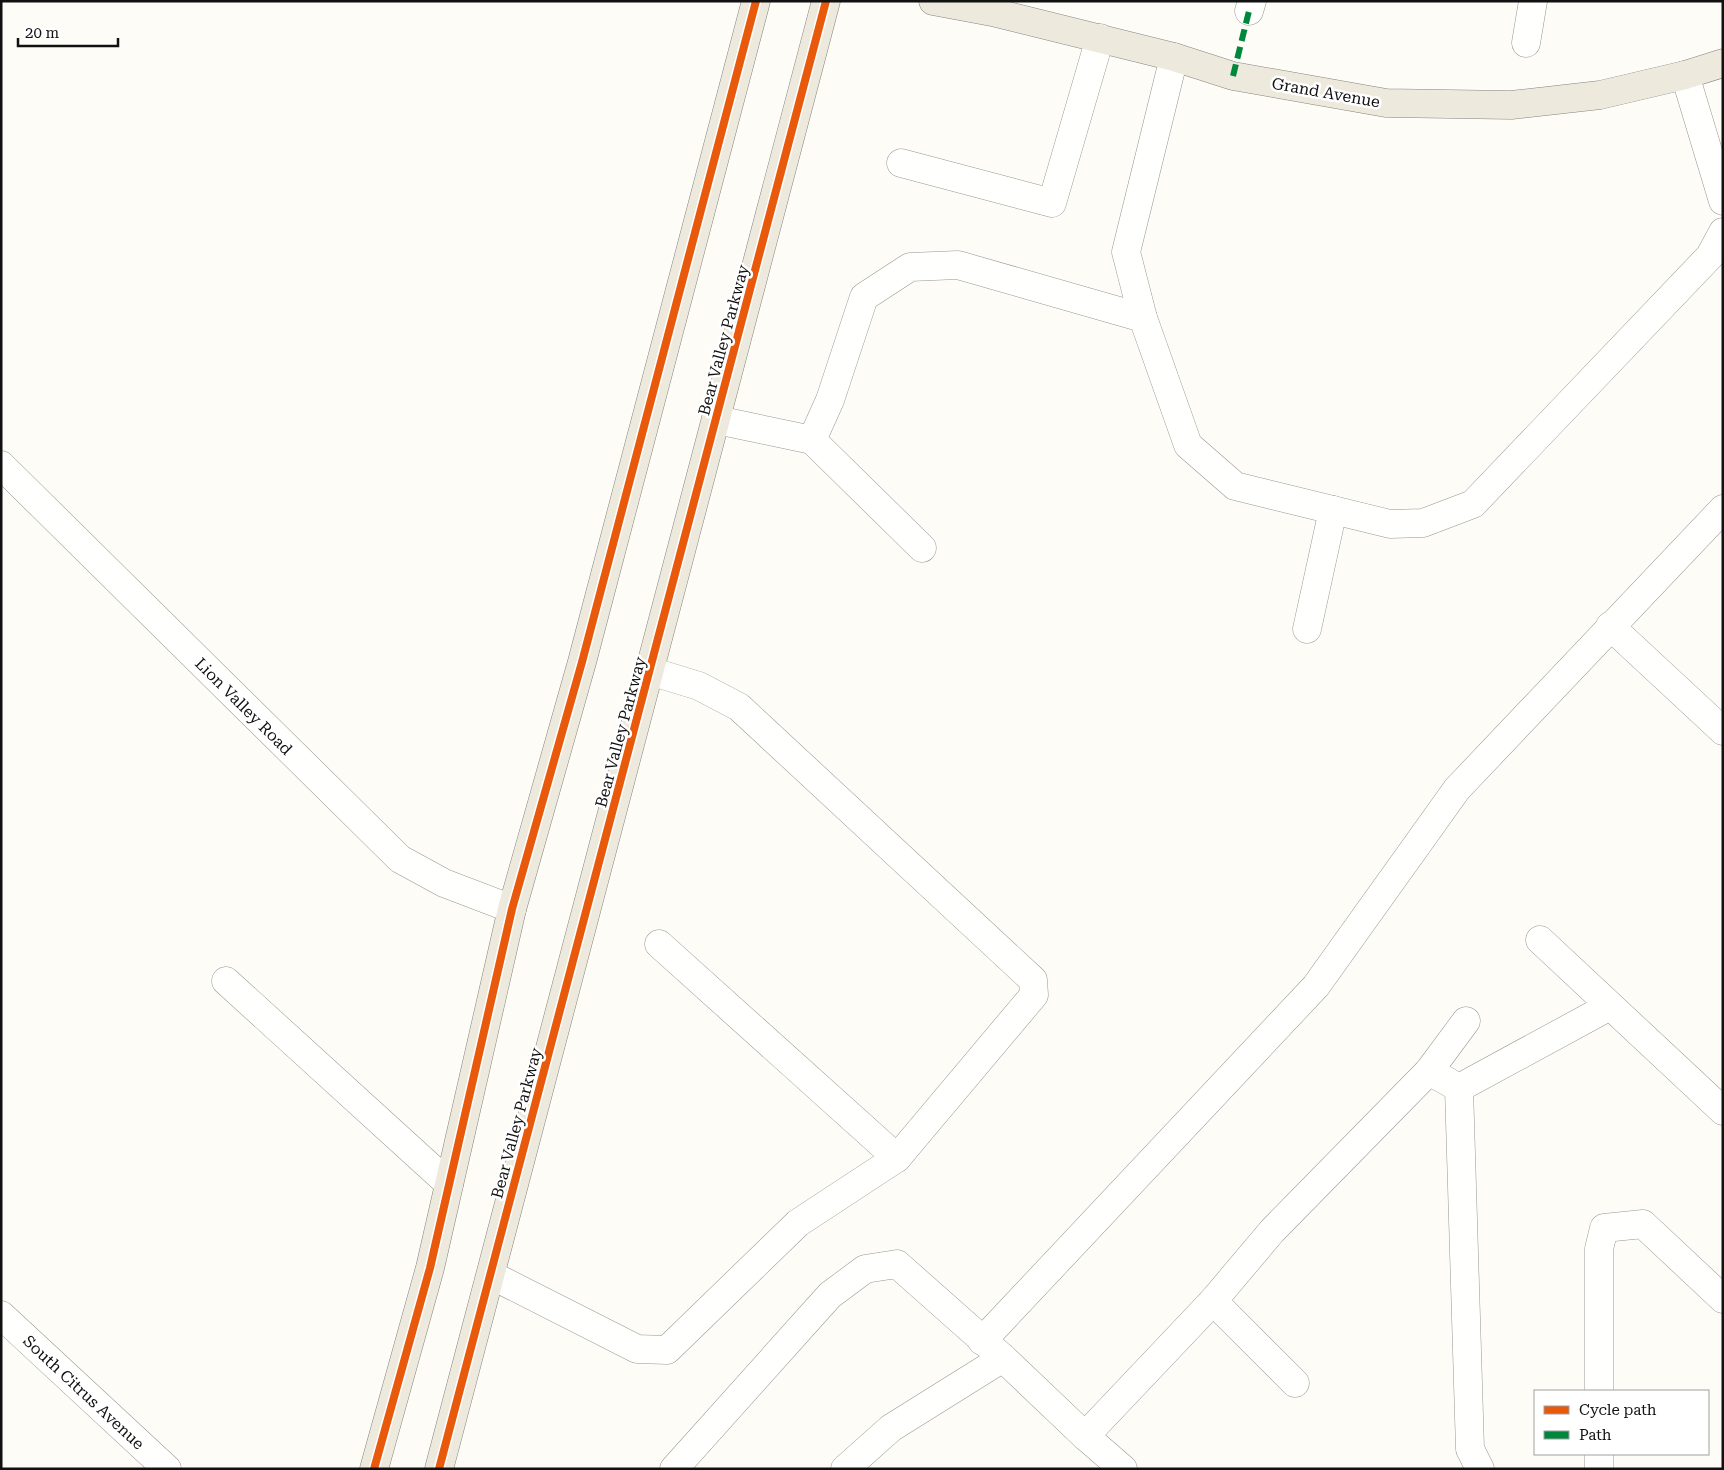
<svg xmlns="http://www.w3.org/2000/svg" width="1724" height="1470" font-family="'Roboto Serif',serif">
<rect width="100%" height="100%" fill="#fdfcf7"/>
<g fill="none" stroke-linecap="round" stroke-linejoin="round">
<defs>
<g id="minor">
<polyline points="1249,11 1252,1"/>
<polyline points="1526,43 1533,1"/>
<polyline points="1174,57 1126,252 1143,318 1188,445 1235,486 1390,524 1423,523 1473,504 1710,256 1723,232"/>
<polyline points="1685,75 1723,201"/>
<polyline points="901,163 1052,203 1100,38"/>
<polyline points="717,420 812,440 922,548"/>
<polyline points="812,440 830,400 864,297 910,267 958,265 1143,318"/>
<polyline points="1,465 400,859 444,883 512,909"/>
<polyline points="1610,626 1723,731"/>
<polyline points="1307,629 1333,510"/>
<polyline points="1540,940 1723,1111"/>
<polyline points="659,944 897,1158"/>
<polyline points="226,981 449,1184"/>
<polyline points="1429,1071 1459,1088 1470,1449 1480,1469"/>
<polyline points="1459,1088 1610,1006"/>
<polyline points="491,1275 637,1349 667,1350 798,1223 897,1158 1034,995 1033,980 739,707 699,686 650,671"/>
<polyline points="1213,1301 1295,1383"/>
<polyline points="1,1315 167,1469"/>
<polyline points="982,1341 1316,986 1457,789 1723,509"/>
<polyline points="1599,1391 1599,1249 1604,1228 1643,1224 1723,1299"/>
<polyline points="1085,1436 1213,1301 1272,1231 1429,1071 1466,1021"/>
<polyline points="674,1469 830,1295 865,1269 897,1264 1003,1358 1085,1436 1123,1469"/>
<polyline points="845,1469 891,1428 1003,1358"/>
<polyline points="1599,1469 1599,1454"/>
</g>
<g id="major">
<polyline points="933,1 992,12 1174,57 1233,76 1386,103 1511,105 1600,95 1685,75 1723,63"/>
<polyline points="374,1469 430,1268 512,909 582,662 756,1"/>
<polyline points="439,1469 826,1"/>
</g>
</defs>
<!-- minor casing -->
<use href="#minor" stroke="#979795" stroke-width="29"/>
<!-- major casing -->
<use href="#major" stroke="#858482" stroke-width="29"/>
<!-- minor -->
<use href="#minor" stroke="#fffffe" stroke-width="28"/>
<!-- major -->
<use href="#major" stroke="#ede9dc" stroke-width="28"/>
<!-- quiet -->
<polyline stroke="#00873e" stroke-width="6" stroke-dasharray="12 6" stroke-linecap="butt" points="1233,76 1249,11"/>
<defs>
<g id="cycleway">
<polyline points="374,1469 430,1268 512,909 582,662 756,1"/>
<polyline points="439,1469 826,1"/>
</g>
</defs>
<!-- cycleway casing -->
<use href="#cycleway" stroke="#fff" stroke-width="11"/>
<!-- cycleway -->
<use href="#cycleway" stroke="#e8590c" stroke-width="8"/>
</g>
<g text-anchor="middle" stroke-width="5" stroke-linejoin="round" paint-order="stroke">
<!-- street labels -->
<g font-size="16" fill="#111" stroke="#fff">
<text transform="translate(1326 92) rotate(10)" y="6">Grand Avenue</text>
<text transform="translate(723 340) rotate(-75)" y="6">Bear Valley Parkway</text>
<text transform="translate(244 706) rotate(45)" y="6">Lion Valley Road</text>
<text transform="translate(620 732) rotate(-75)" y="6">Bear Valley Parkway</text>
<text transform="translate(516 1123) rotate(-75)" y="6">Bear Valley Parkway</text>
<text transform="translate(84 1392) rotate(43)" y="6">South Citrus Avenue</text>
</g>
</g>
<!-- border -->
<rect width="1724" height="1470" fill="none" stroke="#111111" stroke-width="5"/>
<!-- legend -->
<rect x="1534" y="1390" width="175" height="65" fill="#ffffff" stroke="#a0a0a0"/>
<rect x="1544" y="1406" width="25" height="8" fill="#e8590c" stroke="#a0a0a0"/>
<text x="1579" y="1415" font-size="15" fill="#111111">Cycle path</text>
<rect x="1544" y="1431" width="25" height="8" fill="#00873e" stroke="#a0a0a0"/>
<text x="1579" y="1440" font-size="15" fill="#111111">Path</text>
<!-- scale -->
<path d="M18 38v8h100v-8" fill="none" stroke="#111111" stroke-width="2.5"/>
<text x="25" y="38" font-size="15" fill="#111111" stroke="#ffffff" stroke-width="4" paint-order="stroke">20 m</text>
</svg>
